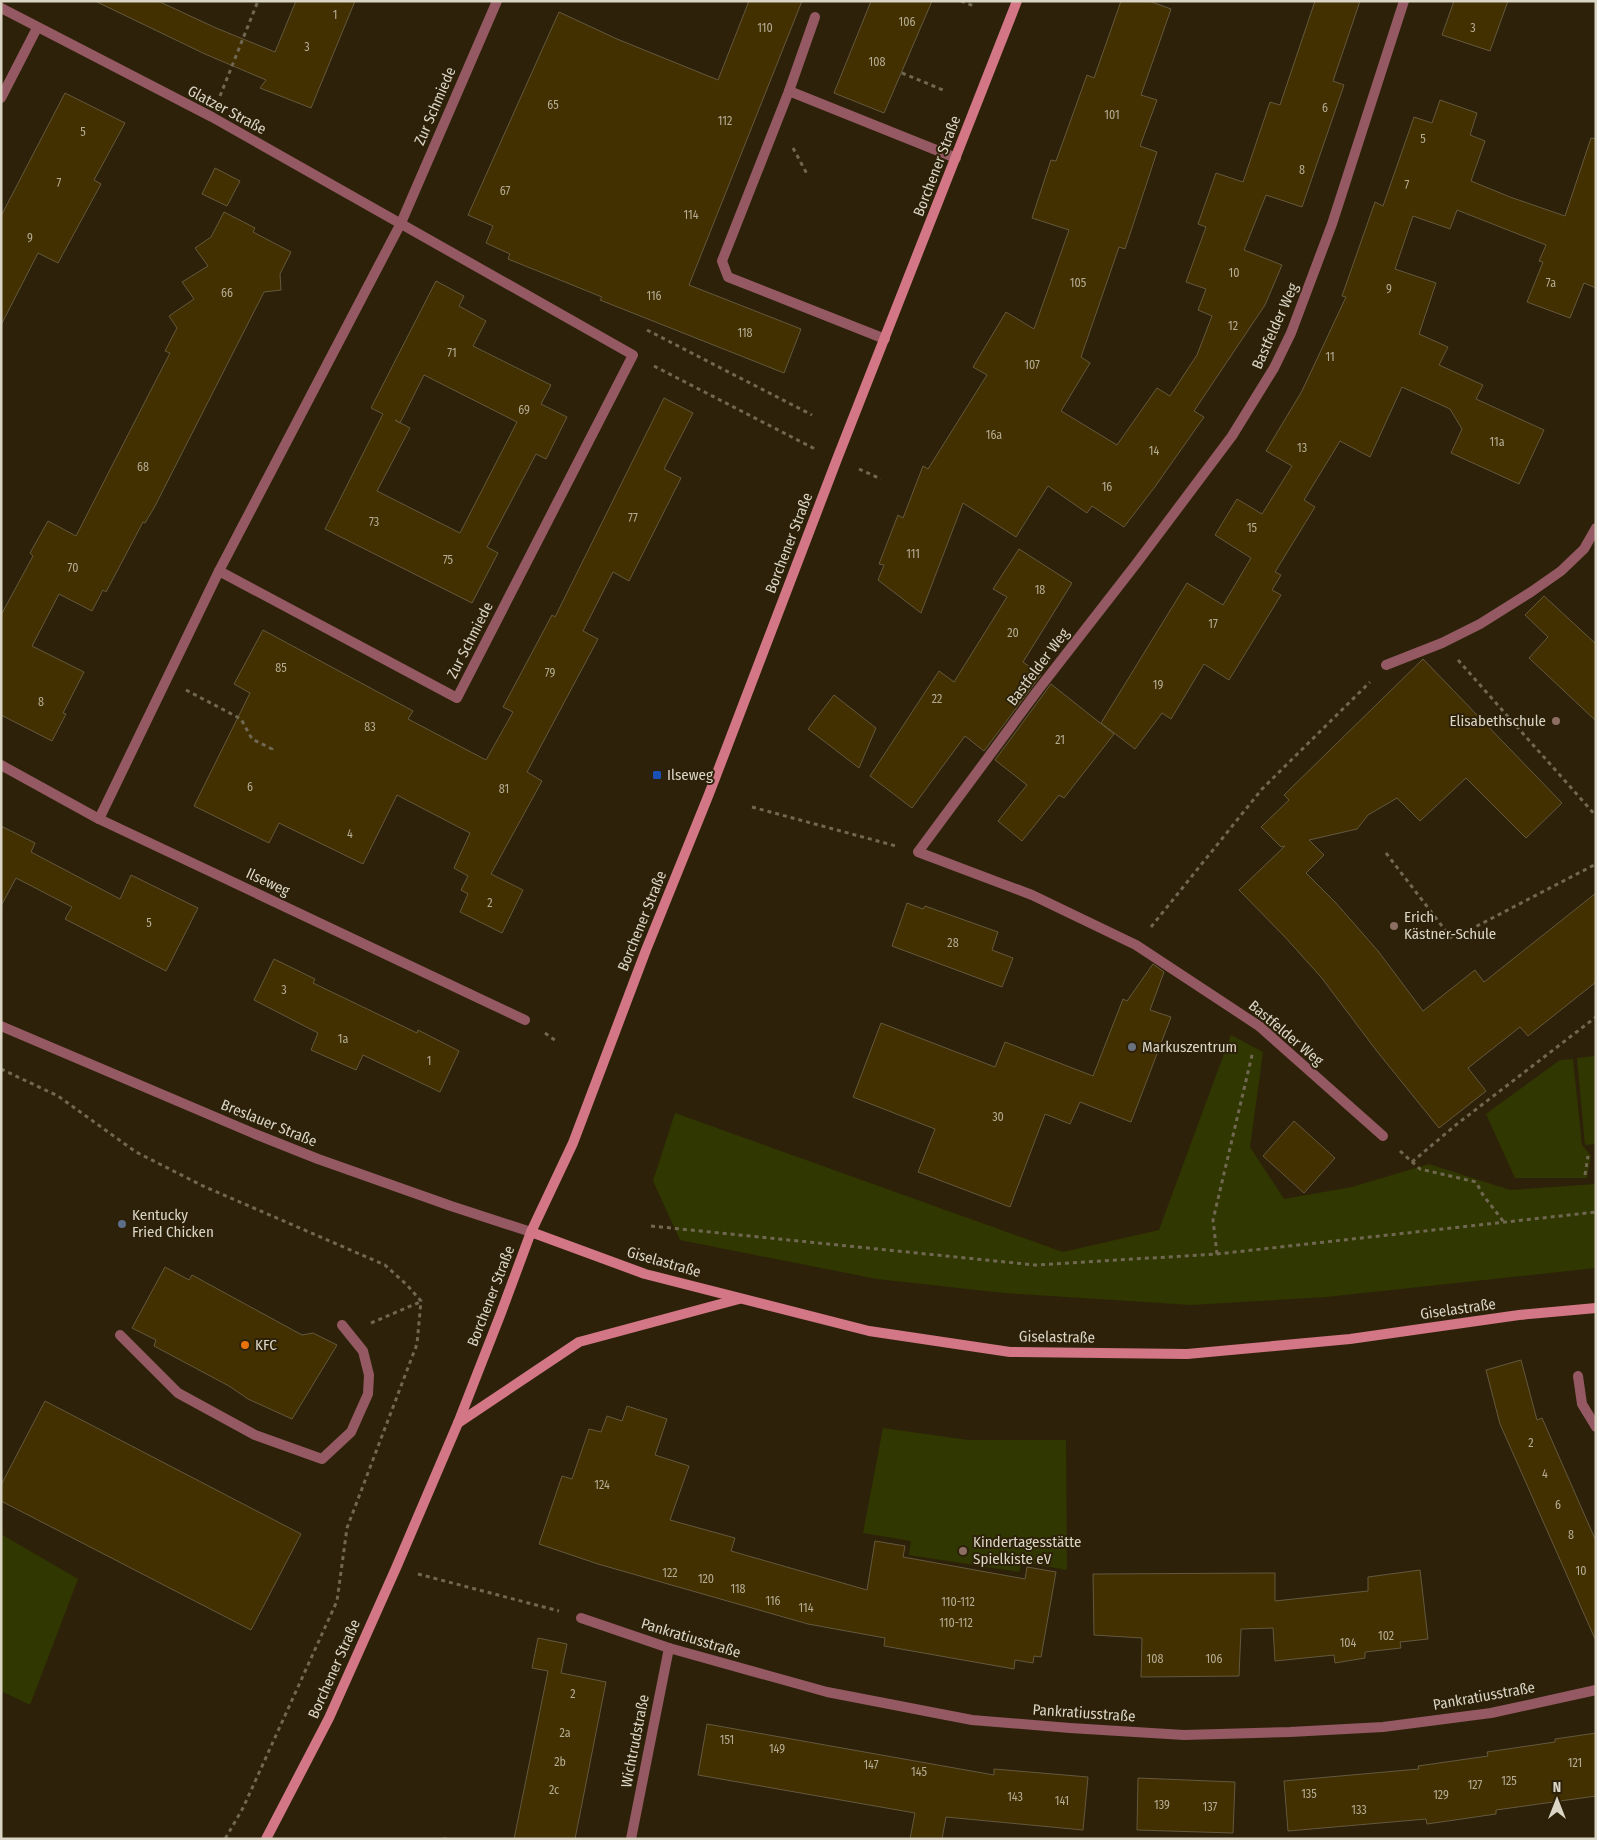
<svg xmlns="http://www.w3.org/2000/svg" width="1597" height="1840" font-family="'Fira Sans Condensed',sans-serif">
<rect width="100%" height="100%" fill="#2d2209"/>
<!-- green -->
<g fill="#313701">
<polygon points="1231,1035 1263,1052 1250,1147 1284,1199 1352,1187 1429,1164 1510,1190 1596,1184 1596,1268 1326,1297 1191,1305 1004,1293 877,1279 680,1240 653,1181 675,1113 1063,1252 1159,1230"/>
<polygon points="1596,1056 1596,1144 1585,1145 1577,1058"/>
<polygon points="1573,1059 1582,1145 1591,1156 1587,1178 1515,1178 1486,1114 1560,1060"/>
<polygon points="883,1428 968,1440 1066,1440 1067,1570 1022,1562 1019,1572 909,1555 911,1541 863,1533"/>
<polygon points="1,1534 78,1579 30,1705 1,1691"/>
</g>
<!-- building -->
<g fill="#423000" stroke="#64583e" fill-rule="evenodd">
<polygon points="95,1 158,1 216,28 275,52 296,1 355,1 311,108 260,88 266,80 205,54"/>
<polygon points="749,1 802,1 689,285 801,329 784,373 600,300 602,297 508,259 510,254 486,243 493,226 468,215 559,12 617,39 718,80"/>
<polygon points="871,1 932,1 884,113 834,93"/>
<polygon points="1121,1 1149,1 1171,9 1141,95 1157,100 1140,146 1157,152 1125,249 1119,247 1081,357 1090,363 1061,411 1117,445 1157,388 1170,396 1197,355 1212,316 1198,310 1206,289 1186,282 1206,227 1198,224 1216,173 1243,182 1270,102 1280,105 1315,1 1360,1 1333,81 1344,85 1302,207 1266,195 1244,250 1282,265 1265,305 1194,411 1204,417 1154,488 1124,527 1092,506 1087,513 1048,486 1016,537 963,503 921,613 878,580 884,565 879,564 898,515 903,518 923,466 928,469 987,375 973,367 1006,312 1034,329 1069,230 1032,218 1051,160 1056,161 1087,75 1094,78"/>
<polygon points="1454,1 1508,1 1490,51 1442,35"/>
<polygon points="65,93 125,123 94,180 101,184 58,263 38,253 1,325 1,216"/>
<polygon points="1440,100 1477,113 1470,135 1485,141 1471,181 1510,197 1565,216 1591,138 1596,139 1596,288 1584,283 1570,318 1527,302 1543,262 1539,261 1546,245 1457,210 1450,229 1413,216 1395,269 1436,283 1419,334 1448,347 1439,365 1483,385 1476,399 1544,430 1519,484 1451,453 1462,429 1450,409 1402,387 1370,457 1340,441 1304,500 1315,507 1275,572 1281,575 1272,590 1281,595 1229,680 1204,664 1171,719 1162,713 1135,749 1101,723 1187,583 1223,605 1251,558 1215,535 1237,499 1262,514 1292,466 1266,451 1302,391 1346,297 1342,296 1375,202 1383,206 1414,117 1432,123"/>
<polygon points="215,168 240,181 227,206 202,194"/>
<polygon points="224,212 255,228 253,232 291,252 280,274 281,290 264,292 155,506 145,523 143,522 106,592 103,590 92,611 59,594 32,646 84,672 63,713 66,714 52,741 1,715 1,615 33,556 30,553 48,521 76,536 170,353 165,351 177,328 169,316 194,299 182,282 208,266 195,248 211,237"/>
<path d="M436,281L464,296L459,306L486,321L473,346L551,385L541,404L567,417L546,459L536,454L487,547L498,553L472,603L325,529L383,414L371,408ZM424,375L517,422L460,533L377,491L410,428L395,420L400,423Z"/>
<polygon points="664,398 693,413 664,469 681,478 629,581 613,572 583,631 598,639 527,772 542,781 491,874 523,890 502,933 460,912 468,894 461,890 468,876 454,868 470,833 397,795 363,864 279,823 269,843 194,806 250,693 234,684 263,630 413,711 408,719 486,760 513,712 503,707 552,615 555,617"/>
<polygon points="1019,549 1072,583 1023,662 1041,675 984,751 965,736 912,808 870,776 939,671 954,682 1007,597 993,589"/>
<polygon points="1544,596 1596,644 1596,721 1529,658 1548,637 1525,615"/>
<polygon points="1423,659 1562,803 1526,838 1466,778 1420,821 1397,798 1368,815 1357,829 1309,840 1324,855 1306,873 1335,902 1378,951 1423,1011 1475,970 1484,982 1596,893 1596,982 1528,1036 1520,1027 1468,1068 1486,1091 1439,1128 1376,1050 1321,977 1285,937 1239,890 1285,846 1281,847 1261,827 1289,800 1284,795"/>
<polygon points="1051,684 1114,734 1064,798 1059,795 1022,841 998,821 1027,785 995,760"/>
<polygon points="834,695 876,728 859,768 808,729"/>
<polygon points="1,826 35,843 31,852 120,899 131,875 198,908 166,971 65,919 72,907 16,878 1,906"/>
<polygon points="907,903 923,909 925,906 998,932 992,950 1013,958 1002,987 892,946"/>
<polygon points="274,959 315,979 313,983 417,1033 418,1030 459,1051 440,1092 363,1055 356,1070 311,1050 318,1033 254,1000"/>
<polygon points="1153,964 1164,972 1150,1010 1171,1017 1131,1122 1080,1102 1070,1124 1045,1114 1010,1207 918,1172 935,1129 853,1097 881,1023 995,1067 1005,1042 1093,1076 1123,999 1127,1001"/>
<polygon points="1294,1121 1335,1158 1304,1193 1263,1156"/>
<polygon points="165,1267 189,1280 192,1275 302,1335 313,1333 337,1345 292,1419 248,1399 229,1386 154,1346 156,1340 132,1328"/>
<polygon points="1521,1360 1537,1420 1542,1418 1596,1541 1596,1641 1500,1424 1486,1370"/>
<polygon points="45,1401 301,1534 251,1630 1,1501 1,1485"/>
<polygon points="627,1406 667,1419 655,1455 689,1466 670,1520 735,1538 731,1551 867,1590 875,1541 905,1546 903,1557 1025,1579 1027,1567 1056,1572 1041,1657 1034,1656 1033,1663 1015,1660 1014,1669 884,1646 885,1638 808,1624 598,1564 539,1544 562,1476 572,1479 589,1429 601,1432 607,1416 622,1421"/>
<polygon points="1420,1570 1428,1639 1400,1642 1401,1648 1365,1652 1365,1658 1335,1663 1334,1655 1275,1661 1273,1628 1241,1629 1239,1676 1141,1677 1142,1638 1094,1635 1093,1574 1275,1573 1275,1601 1368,1591 1368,1577"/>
<polygon points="538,1638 567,1644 561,1673 606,1682 575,1839 514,1839 548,1671 532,1668"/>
<polygon points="707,1724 994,1775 994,1769 1088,1777 1083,1830 946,1817 942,1839 910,1839 915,1813 698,1775"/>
<polygon points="1596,1733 1596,1796 1496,1810 1496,1814 1427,1824 1426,1819 1288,1831 1284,1781 1419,1769 1418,1766 1488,1756 1487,1752 1555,1742 1555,1739"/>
<polygon points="1138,1778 1235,1782 1233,1833 1137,1830"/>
</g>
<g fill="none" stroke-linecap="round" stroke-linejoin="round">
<!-- path -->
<g stroke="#716853" stroke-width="3" stroke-dasharray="4 4" stroke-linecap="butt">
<polyline points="961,1 974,6"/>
<polyline points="902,73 943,90"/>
<polyline points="220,96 258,1"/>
<polyline points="793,148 807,174"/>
<polyline points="647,330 812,415"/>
<polyline points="654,366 815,449"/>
<polyline points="859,469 881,479"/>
<polyline points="1458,660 1596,816"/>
<polyline points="186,690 241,719 252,739 272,749 271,751"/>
<polyline points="752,807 896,846"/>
<polyline points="1386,853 1452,939 1596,864"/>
<polyline points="1151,927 1262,789 1370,682"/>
<polyline points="545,1033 556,1041"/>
<polyline points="1,1069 58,1096 136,1152 203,1186 385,1265 407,1285 421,1301 417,1344 347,1528 337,1601 243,1808 225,1839"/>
<polyline points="1400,1151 1420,1169 1476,1182 1483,1195 1503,1221"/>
<polyline points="1412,1162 1457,1124 1596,1017"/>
<polyline points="1585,1175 1588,1156"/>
<polyline points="651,1226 1035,1265 1217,1254 1596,1212"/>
<polyline points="1217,1254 1213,1220 1253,1051"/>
<polyline points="371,1323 420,1302"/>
<polyline points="418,1574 559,1611"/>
<polyline points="443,1839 450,1839"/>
</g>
<!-- lane -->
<g stroke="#945962" stroke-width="10">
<polyline points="789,91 815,17"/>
<polyline points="885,339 728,277 722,261 789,91 956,158"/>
<polyline points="1386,665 1442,643 1480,624 1531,592 1561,571 1584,549 1596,528"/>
<polyline points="120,1335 178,1393 255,1435 322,1459 351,1432 368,1394 369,1375 363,1351 342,1325"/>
</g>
<!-- street -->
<g stroke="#945962" stroke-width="10">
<polyline points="1,8 212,117 633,355 457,698 219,571"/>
<polyline points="1,98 37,28"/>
<polyline points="1,765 99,819 525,1020"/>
<polyline points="99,819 219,571 401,223 497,1"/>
<polyline points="1,1026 255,1134 318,1159 451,1206 531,1232"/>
<polyline points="1383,1136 1259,1026 1136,945 1032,895 918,852 1038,690 1136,564 1232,436 1274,368 1291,333 1332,224 1404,1"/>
<polyline points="1578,1376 1582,1404 1596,1427"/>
<polyline points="581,1618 669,1648 827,1692 972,1720 1070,1728 1184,1735 1290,1732 1383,1727 1491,1713 1596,1690"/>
<polyline points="631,1839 669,1648"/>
</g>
<!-- secondary -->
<g stroke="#d37685" stroke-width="10">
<polyline points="531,1232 645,1274 869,1331 1010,1352 1187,1354 1350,1339 1519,1315 1596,1308"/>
<polyline points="458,1423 579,1342 739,1299"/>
<polyline points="266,1839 329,1718 396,1568 458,1423 501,1313 531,1232 573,1143 646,950 709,794 837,459 1017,1"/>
</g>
</g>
<!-- markers -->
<g fill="#8d6e63" stroke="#2d2209" stroke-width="2">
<circle cx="1556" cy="721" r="5"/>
<circle cx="1394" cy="926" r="5"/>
<circle cx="963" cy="1551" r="5"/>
</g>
<rect fill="#1a4fb4" stroke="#2d2209" stroke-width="2" x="652" y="770" width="10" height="10" rx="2.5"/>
<circle fill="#6b7280" stroke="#2d2209" stroke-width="2" cx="1132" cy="1047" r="5"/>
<circle fill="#5c6f8a" stroke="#2d2209" stroke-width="2" cx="122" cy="1224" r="5"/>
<circle fill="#e8710a" stroke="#2d2209" stroke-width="2" cx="245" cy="1345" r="5"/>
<g text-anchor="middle" stroke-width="4" stroke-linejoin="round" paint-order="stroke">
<!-- number labels -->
<g font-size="12" fill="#b5ac94">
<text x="335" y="19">1</text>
<text x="907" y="26">106</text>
<text x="765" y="32">110</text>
<text x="1473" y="32">3</text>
<text x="307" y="51">3</text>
<text x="877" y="66">108</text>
<text x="553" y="109">65</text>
<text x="1325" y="112">6</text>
<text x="1112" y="119">101</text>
<text x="725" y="125">112</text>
<text x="83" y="136">5</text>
<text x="1423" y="143">5</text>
<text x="1302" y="174">8</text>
<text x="59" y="187">7</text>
<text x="1407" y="189">7</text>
<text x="505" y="195">67</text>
<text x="691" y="219">114</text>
<text x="30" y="242">9</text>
<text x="1234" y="277">10</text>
<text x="1078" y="287">105</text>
<text x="1551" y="287">7a</text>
<text x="1389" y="293">9</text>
<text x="227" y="297">66</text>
<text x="654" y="300">116</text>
<text x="1233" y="330">12</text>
<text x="745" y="337">118</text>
<text x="452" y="357">71</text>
<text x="1330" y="361">11</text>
<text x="1032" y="369">107</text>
<text x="524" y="414">69</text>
<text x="994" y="439">16a</text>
<text x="1497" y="446">11a</text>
<text x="1302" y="452">13</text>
<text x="1154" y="455">14</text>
<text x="143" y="471">68</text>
<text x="1107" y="491">16</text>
<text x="633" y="522">77</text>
<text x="374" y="526">73</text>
<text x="1252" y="532">15</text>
<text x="913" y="558">111</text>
<text x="448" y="564">75</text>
<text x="73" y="572">70</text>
<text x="1040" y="594">18</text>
<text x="1213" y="628">17</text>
<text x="1013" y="637">20</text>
<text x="281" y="672">85</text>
<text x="550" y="677">79</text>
<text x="1158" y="689">19</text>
<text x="937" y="703">22</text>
<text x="41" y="706">8</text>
<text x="370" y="731">83</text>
<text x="1060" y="744">21</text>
<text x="250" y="791">6</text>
<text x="504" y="793">81</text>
<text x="350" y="838">4</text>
<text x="490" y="907">2</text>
<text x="149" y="927">5</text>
<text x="953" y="947">28</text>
<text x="284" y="994">3</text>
<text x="343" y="1043">1a</text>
<text x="429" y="1065">1</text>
<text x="998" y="1121">30</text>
<text x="1531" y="1447">2</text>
<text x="1545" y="1478">4</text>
<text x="602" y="1489">124</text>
<text x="1558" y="1509">6</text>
<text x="1571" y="1539">8</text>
<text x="1581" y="1575">10</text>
<text x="670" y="1577">122</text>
<text x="706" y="1583">120</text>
<text x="738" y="1593">118</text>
<text x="773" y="1605">116</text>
<text x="958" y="1606">110-112</text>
<text x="806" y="1612">114</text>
<text x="956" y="1627">110-112</text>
<text x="1386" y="1640">102</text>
<text x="1348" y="1647">104</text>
<text x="1155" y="1663">108</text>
<text x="1214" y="1663">106</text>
<text x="573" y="1698">2</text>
<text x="565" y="1737">2a</text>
<text x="727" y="1744">151</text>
<text x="777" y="1753">149</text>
<text x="560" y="1766">2b</text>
<text x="1575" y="1767">121</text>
<text x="871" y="1769">147</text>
<text x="919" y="1776">145</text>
<text x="1509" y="1785">125</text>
<text x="1475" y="1789">127</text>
<text x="554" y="1794">2c</text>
<text x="1309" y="1798">135</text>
<text x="1441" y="1799">129</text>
<text x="1015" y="1801">143</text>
<text x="1062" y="1805">141</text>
<text x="1162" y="1809">139</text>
<text x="1210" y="1811">137</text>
<text x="1359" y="1814">133</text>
</g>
<!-- street labels -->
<g font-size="15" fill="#dbd5c6" stroke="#2d2209">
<text transform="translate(435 106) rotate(-67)" y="5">Zur Schmiede</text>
<text transform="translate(227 110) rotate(28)" y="5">Glatzer Straße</text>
<text transform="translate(937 166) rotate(-69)" y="5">Borchener Straße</text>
<text transform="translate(1275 326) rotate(-66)" y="5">Bastfelder Weg</text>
<text transform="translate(789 543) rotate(-69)" y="5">Borchener Straße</text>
<text transform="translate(470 640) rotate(-63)" y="5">Zur Schmiede</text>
<text transform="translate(1038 667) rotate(-53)" y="5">Bastfelder Weg</text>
<text transform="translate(268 882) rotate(25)" y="5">Ilseweg</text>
<text transform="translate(642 921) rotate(-68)" y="5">Borchener Straße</text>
<text transform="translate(1286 1033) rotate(40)" y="5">Bastfelder Weg</text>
<text transform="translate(269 1123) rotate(22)" y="5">Breslauer Straße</text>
<text transform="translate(664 1262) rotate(16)" y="5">Giselastraße</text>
<text transform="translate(491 1296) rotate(-69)" y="5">Borchener Straße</text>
<text transform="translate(1458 1309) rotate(-8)" y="5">Giselastraße</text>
<text transform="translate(1057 1337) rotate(1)" y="5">Giselastraße</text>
<text transform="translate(691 1638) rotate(17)" y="5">Pankratiusstraße</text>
<text transform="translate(334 1669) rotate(-66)" y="5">Borchener Straße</text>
<text transform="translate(1484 1696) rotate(-10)" y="5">Pankratiusstraße</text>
<text transform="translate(1084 1713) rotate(4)" y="5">Pankratiusstraße</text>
<text transform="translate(635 1741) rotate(-79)" y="5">Wichtrudstraße</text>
</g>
<!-- poi labels -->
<g font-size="15" fill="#dbd5c6" stroke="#2d2209" text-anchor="start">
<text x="1546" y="726" text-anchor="end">Elisabethschule</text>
<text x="667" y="780">Ilseweg</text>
<text x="1404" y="922">Erich<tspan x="1404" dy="17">Kästner-Schule</tspan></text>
<text x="1142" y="1052">Markuszentrum</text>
<text x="132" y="1220">Kentucky<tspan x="132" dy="17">Fried Chicken</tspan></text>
<text x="255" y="1350">KFC</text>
<text x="973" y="1547">Kindertagesstätte<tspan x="973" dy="17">Spielkiste eV</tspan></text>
</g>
</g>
<!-- border -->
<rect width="1597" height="1840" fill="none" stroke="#dbd5c6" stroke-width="5"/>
<!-- north arrow -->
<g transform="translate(1557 1800)" stroke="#2d2209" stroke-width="4" paint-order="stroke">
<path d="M0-4L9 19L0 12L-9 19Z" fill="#dbd5c6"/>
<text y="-8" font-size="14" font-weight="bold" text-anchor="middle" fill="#dbd5c6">N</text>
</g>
</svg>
